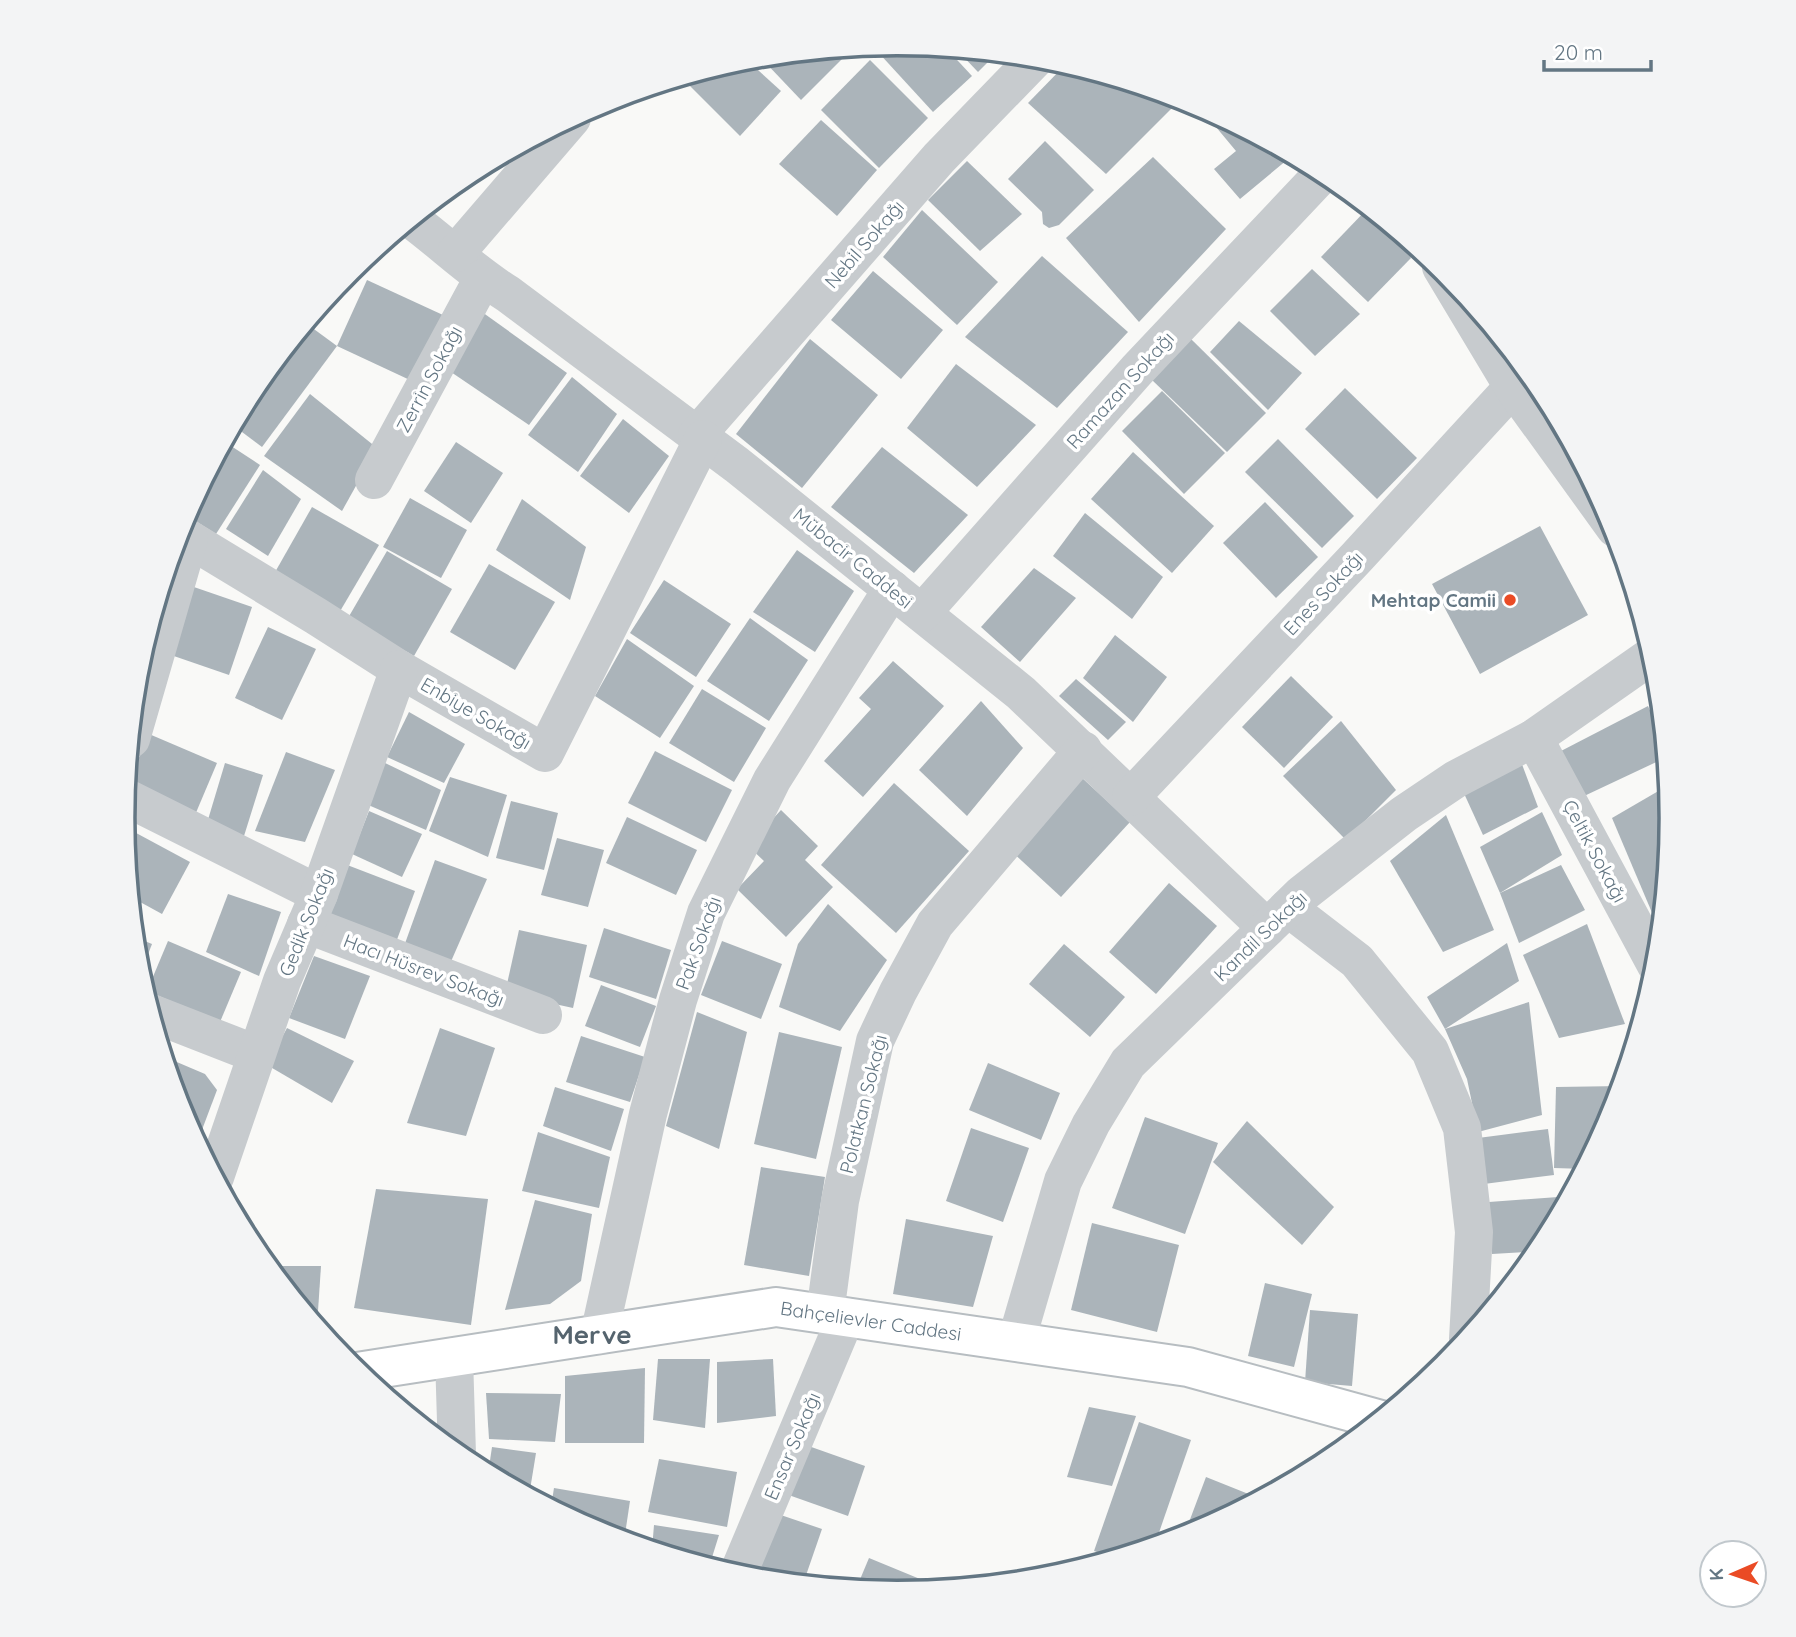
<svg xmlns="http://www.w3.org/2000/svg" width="1796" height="1637" font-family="Quicksand,sans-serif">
<rect width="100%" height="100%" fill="#f9f9f7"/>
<!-- building -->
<g fill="#abb4ba">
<polygon points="898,44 946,48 972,76 933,112 877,51 882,45"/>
<polygon points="836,50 844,57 801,100 760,57"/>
<polygon points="957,50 963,50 997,53 978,72"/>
<polygon points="746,59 781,91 740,136 682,78"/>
<polygon points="870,60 928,118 879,168 821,110"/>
<polygon points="1066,64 1181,99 1106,174 1028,103"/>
<polygon points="1203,107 1227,120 1293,155 1240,199 1214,169 1236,151 1201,109"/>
<polygon points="821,120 877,170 837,216 779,164"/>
<polygon points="1045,141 1094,190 1059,225 1049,228 1043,224 1042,212 1008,179"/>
<polygon points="1153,157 1226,229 1139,322 1066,238"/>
<polygon points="967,161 1022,214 980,251 928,200"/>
<polygon points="1369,207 1392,226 1411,258 1368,302 1321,257"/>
<polygon points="922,210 998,282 957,325 883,257"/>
<polygon points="1042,256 1128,332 1057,408 965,337"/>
<polygon points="1312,269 1360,314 1315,356 1270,311"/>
<polygon points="873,271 943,330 901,379 831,320"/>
<polygon points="367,280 443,315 412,381 337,346"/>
<polygon points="482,312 567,373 529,425 448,370"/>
<polygon points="1239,321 1302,373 1268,410 1210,352"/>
<polygon points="307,324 337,346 262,447 234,426 254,388"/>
<polygon points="810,339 878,395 802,488 736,434"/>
<polygon points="1191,339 1266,413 1227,452 1152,380"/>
<polygon points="956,364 1036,425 977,487 907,428"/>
<polygon points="572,377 617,414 578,472 528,435"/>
<polygon points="1345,388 1417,458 1377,499 1305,429"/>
<polygon points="1162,391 1225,453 1184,494 1122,431"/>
<polygon points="310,394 377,448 342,511 264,456"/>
<polygon points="623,419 669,456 629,513 580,476"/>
<polygon points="1278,439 1354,516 1322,548 1245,472"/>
<polygon points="225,442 260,465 216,534 186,515"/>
<polygon points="456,442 503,473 471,523 424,491"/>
<polygon points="882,447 968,515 914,573 831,507"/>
<polygon points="1133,452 1214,526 1172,573 1091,499"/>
<polygon points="263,470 301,499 268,556 226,529"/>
<polygon points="410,498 467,530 441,578 383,547"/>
<polygon points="522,499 586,547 570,600 496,550"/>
<polygon points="1265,502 1318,557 1276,598 1223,543"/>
<polygon points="312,507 379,545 339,613 274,574"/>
<polygon points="1085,513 1163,577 1132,619 1053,556"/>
<polygon points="1540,526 1588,615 1480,674 1432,584"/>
<polygon points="797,550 854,591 815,652 753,612"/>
<polygon points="387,551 452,589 414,656 348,618"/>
<polygon points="489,564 555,602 515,670 450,632"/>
<polygon points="1034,568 1076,598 1020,662 981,627"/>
<polygon points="664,580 731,624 696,677 630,633"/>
<polygon points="191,586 252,607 229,675 168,654"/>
<polygon points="750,618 808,660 769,721 707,681"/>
<polygon points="268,627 316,649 282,720 235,698"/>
<polygon points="1115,635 1167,677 1133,722 1083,678"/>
<polygon points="627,639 694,686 660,738 595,696"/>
<polygon points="893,661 944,706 863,797 824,761 871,709 859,698"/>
<polygon points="1291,676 1333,717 1284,768 1242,727"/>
<polygon points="1076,679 1126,722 1108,740 1059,696"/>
<polygon points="702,689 766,728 734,782 669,743"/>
<polygon points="981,701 1023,748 967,816 919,770"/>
<polygon points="1648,706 1665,744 1667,757 1582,797 1561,751"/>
<polygon points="409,712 465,744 444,783 387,757"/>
<polygon points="1341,721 1396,790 1346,840 1283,776"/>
<polygon points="149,734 217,763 195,815 127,786"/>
<polygon points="655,751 732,790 706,842 628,803"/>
<polygon points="286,752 335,770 305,842 255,831"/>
<polygon points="1520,759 1538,807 1483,835 1462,789"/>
<polygon points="383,762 441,790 426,830 366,804"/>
<polygon points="225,763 263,775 244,836 207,823"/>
<polygon points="1080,776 1130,822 1061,897 1011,851"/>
<polygon points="450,777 507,795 488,857 429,831"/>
<polygon points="894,783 969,851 896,933 821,865"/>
<polygon points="1667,786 1671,797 1673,819 1661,934 1612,818"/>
<polygon points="511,801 558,813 544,870 496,858"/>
<polygon points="781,810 818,846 805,860 833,887 786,937 737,889 764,861 748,846"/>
<polygon points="369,811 422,834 402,877 352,854"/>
<polygon points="1542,812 1562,855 1500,893 1480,847"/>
<polygon points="1446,815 1494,930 1443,952 1390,861"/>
<polygon points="627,817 697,850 676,895 606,863"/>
<polygon points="125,827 190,862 162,914 131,897"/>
<polygon points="557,838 604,850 588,907 541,895"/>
<polygon points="435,860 487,879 449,966 403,949"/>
<polygon points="342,863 415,891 395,945 322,920"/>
<polygon points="1561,865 1585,910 1519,943 1500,893"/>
<polygon points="1169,883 1217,926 1156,994 1109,952"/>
<polygon points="228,894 281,912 259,976 206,952"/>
<polygon points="828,904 887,960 840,1031 779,1007 798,944"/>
<polygon points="1587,924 1625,1024 1559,1038 1523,955"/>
<polygon points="604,928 671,950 656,999 589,977"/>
<polygon points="519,930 587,945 573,1008 505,993"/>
<polygon points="135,937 152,944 140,975 138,969"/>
<polygon points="168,941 241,972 220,1022 147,991"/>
<polygon points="722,941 782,964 761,1019 701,995"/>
<polygon points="1507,943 1519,981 1445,1029 1427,997"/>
<polygon points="1064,944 1125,997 1090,1037 1029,984"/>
<polygon points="314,956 370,976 345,1039 289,1018"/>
<polygon points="601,985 656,1006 640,1047 585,1026"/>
<polygon points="1529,1002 1542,1115 1478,1132 1467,1079 1445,1029"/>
<polygon points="697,1012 747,1032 719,1149 666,1126"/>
<polygon points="287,1028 354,1061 332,1103 267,1065"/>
<polygon points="440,1028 495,1048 466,1136 407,1123"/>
<polygon points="779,1032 842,1047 816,1159 754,1144"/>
<polygon points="581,1036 645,1057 630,1102 566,1082"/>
<polygon points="165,1057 205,1074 217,1090 197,1143 182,1115"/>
<polygon points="988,1063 1060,1093 1041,1140 969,1110"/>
<polygon points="1622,1086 1614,1115 1585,1169 1554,1168 1556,1087"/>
<polygon points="555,1087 624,1109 611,1151 543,1126"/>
<polygon points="1145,1117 1218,1143 1185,1234 1112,1208"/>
<polygon points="1247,1121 1334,1207 1302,1245 1213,1162"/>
<polygon points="971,1128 1029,1148 1003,1222 946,1201"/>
<polygon points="1548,1129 1554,1175 1484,1184 1478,1138"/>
<polygon points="538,1132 610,1157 599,1208 522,1191"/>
<polygon points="761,1167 825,1177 809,1276 744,1265"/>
<polygon points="376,1189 488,1199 471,1325 354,1308"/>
<polygon points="1558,1197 1560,1216 1541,1251 1492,1254 1489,1202"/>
<polygon points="535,1200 592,1214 581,1281 550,1304 505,1310"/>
<polygon points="906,1219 993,1236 973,1307 893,1294"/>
<polygon points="1092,1223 1179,1245 1157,1332 1071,1310"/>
<polygon points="268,1266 321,1266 317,1326"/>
<polygon points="1265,1283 1312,1294 1294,1367 1248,1356"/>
<polygon points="1310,1310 1358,1314 1352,1386 1305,1382"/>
<polygon points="658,1359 710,1359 705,1428 653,1420"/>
<polygon points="773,1359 776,1416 717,1423 717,1362"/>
<polygon points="645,1368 644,1443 565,1443 565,1376"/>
<polygon points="486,1393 561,1394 555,1442 489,1439"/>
<polygon points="1089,1407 1136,1416 1112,1486 1067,1477"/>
<polygon points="1139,1422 1191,1440 1154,1547 1115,1558 1094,1551"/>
<polygon points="800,1443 865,1466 848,1516 783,1493"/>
<polygon points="492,1447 536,1453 529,1496 488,1474"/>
<polygon points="659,1459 737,1472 727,1527 648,1512"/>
<polygon points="1206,1477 1261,1499 1194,1534 1183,1538"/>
<polygon points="554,1488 630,1501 624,1541 601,1534 551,1507"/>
<polygon points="772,1512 822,1529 803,1584 749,1578"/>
<polygon points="654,1525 719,1535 709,1567 652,1549"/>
<polygon points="869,1558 920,1579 915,1592 898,1593 856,1589"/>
</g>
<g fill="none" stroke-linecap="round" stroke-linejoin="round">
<defs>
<g id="secondary">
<path id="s1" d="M357,1372L776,1307L1188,1367L1381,1420"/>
</g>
</defs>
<!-- secondary casing -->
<use href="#secondary" stroke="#b7bdc1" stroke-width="42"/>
<!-- minor -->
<g stroke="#c7cbce" stroke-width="38">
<path d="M412,220C444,244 474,273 508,294L737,465L1021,693L1267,928"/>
<polyline points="456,253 572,118"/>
<polyline points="697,435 939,158 1037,57"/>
<polyline points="374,480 483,278"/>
<polyline points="179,533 316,616 399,669 545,753 703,439"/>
<polyline points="922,613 1137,370 1324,172"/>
<polyline points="1534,738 1656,965"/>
<polyline points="131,739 189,539"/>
<polyline points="125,797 319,894"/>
<polyline points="1131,797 1357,557 1513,387 1535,380"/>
<polyline points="1288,908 1357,961 1430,1051 1462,1128 1474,1232 1468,1339"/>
<polyline points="306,924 543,1015"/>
<polyline points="151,1013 256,1054"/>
<polyline points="215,1177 282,981 319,894 399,669"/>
<polyline points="825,1314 840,1201 875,1041 898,992 935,924 1083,750"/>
<polyline points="599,1335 648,1114 678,1000 706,913 772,780 892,589"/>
<polyline points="1016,1342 1063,1181 1091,1124 1128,1063 1302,894 1404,814 1456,779 1534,738 1654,654"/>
<polyline points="454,1357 457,1454"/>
<polyline points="737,1576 846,1317"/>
</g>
<!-- tertiary -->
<polyline stroke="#c7cbce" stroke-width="38" points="1441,267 1513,387 1615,528"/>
<!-- secondary -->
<use href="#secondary" stroke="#fff" stroke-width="38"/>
</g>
<!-- markers -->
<circle fill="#ea4b25" stroke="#fff" stroke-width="2.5" cx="1510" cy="600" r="7"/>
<g text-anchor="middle" stroke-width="7" stroke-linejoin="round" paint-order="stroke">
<!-- street labels -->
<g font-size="19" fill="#637683" stroke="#fff">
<text transform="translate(864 244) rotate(-49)" y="7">Nebil Sokağı</text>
<text transform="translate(429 379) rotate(-62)" y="7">Zerrin Sokağı</text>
<text transform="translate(1120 390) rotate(-48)" y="7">Ramazan Sokağı</text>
<text transform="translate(853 558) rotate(39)" y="7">Mübacir Caddesi</text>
<text transform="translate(1323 593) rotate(-47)" y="7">Enes Sokağı</text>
<text transform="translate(476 713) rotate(30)" y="7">Enbiye Sokağı</text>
<text transform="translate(1595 851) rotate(62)" y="7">Çeltik Sokağı</text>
<text transform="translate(306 922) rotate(-68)" y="7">Gedik Sokağı</text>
<text transform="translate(1260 936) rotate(-44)" y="7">Kandil Sokağı</text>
<text transform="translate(698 943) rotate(-70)" y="7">Pak Sokağı</text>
<text transform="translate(424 970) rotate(21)" y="7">Hacı Hüsrev Sokağı</text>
<text transform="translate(863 1104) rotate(-76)" y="7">Polatkan Sokağı</text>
<text dy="7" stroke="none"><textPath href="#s1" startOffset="520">Bahçelievler Caddesi</textPath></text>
<text transform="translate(792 1446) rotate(-67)" y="7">Ensar Sokağı</text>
</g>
<!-- poi labels -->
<g font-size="19" font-weight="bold" fill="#637683" stroke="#fff" text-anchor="end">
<text x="1496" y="607">Mehtap Camii</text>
</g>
<!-- district labels -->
<g font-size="26" font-weight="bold" fill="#55646e" stroke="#fff">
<text x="592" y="1344">Merve</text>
</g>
</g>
<!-- crop -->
<path d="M0 0H1796V1637H0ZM135 818a762 762 0 1 1 1524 0a762 762 0 1 1-1524 0Z" fill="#f3f4f5" fill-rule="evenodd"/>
<path fill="none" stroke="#637683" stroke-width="3.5" d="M135 818a762 762 0 1 1 1524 0a762 762 0 1 1-1524 0Z"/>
<!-- north arrow -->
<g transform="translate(1733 1574) rotate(268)"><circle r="33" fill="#ffffff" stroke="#c1c8cd" stroke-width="2"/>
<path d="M0-5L12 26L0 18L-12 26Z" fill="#ea4b25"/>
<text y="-10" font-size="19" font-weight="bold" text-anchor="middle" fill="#637683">K</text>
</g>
<!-- scale -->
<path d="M1544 60v10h107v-10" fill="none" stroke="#637683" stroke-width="3.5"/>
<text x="1554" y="60" font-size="21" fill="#637683" stroke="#ffffff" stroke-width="5" paint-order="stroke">20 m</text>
</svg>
